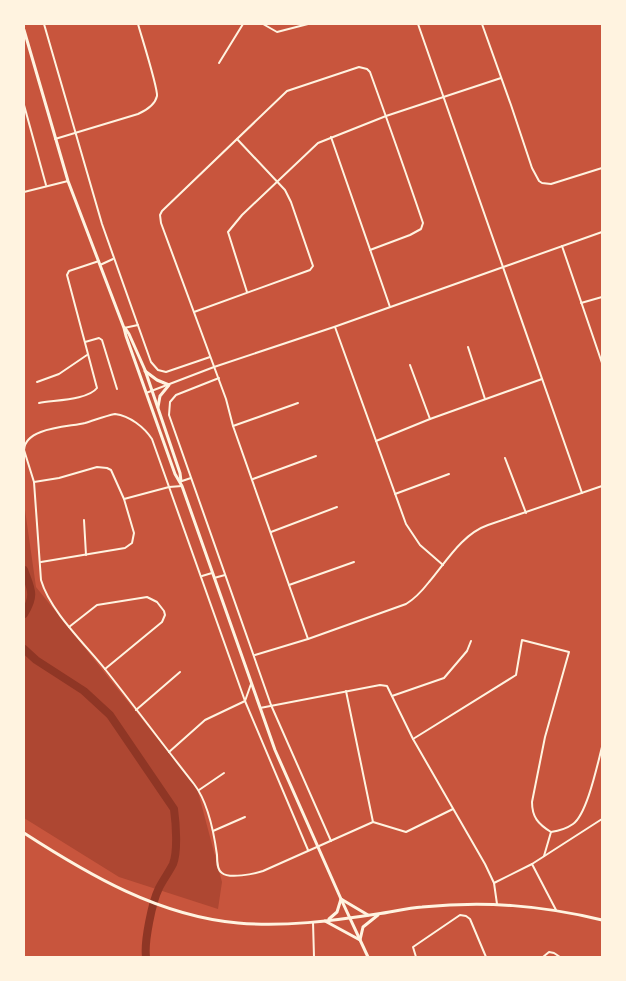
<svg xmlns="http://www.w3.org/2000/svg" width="626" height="981" font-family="Lato,sans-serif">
<rect width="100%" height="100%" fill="#c8553d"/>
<!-- green -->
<polygon fill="#ae4732" points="24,503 36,587 197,788 222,882 218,909 119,877 24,818"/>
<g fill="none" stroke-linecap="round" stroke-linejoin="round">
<!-- river -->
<g stroke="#8f3625" stroke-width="8">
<path d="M24,570C31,589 36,595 24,614"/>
<path d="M24,649L36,660L84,691L110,715L174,809C176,824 178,851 173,864C169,872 163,880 159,888C152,902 144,942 146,957"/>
</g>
<!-- minor -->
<g stroke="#fff3e0" stroke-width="2">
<polyline points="44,24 102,224 151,362 158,370 166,372 210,357"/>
<polyline points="263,24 277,32 308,24"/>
<polyline points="418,24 582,493"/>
<polyline points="482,24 511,105 532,168 539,181 542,183 551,184 602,168"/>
<polyline points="219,63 243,24"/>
<polyline points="24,105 46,185"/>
<polyline points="331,137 390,307"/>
<path d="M55,139L138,114C147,110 155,105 157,96C158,88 141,35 138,24"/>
<polyline points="24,192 68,181"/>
<polyline points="562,246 602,363"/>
<polyline points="100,265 113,259"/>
<polyline points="247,292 228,232 242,215 318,143 386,116 501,78"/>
<polyline points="581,303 602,297"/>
<polyline points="194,312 310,270 313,266 291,202 285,190 237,139"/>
<polyline points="335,327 406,524 420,545 443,565"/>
<polyline points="124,328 138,325"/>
<polyline points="85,342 99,338 102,340 117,389"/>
<polyline points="468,347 485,399"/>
<polyline points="410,365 430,419"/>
<polyline points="219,378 176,395 170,402 169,415 271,705 331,841"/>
<polyline points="37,382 59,374 87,355"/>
<polyline points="146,393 214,367 334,327 602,232"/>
<path d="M39,403C54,400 88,400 97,388L67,275L69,271L99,261"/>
<polyline points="233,426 298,403"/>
<polyline points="376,441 430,419 542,379"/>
<polyline points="505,458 526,513"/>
<polyline points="253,479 316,456"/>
<polyline points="182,481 191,478"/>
<polyline points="34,482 59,478 97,467 107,468 111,470 124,499 134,533 132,543 125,548 41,562"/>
<polyline points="395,494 449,474"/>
<polyline points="124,499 169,487 182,486"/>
<polyline points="84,520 86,555"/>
<polyline points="271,532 337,507"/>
<polyline points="202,576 212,573"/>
<polyline points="214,578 225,575"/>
<polyline points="289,585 354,562"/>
<polyline points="69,627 97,605 147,597 157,602 164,611 165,615 162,622 105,669"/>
<path d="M308,639L233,426L226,399L161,223L160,215L162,211L287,91L359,67L367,69L370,72C388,122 406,173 423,223L421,229L410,235L370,250"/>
<path d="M255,655L308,639L406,604C416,598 422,591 429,582C446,562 462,534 488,525L602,486"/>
<polyline points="346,691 373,822"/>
<polyline points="392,696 444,678 467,651 471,641"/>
<polyline points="260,708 380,685 387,686 413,739 485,864 494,883 497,904"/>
<polyline points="136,710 180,672"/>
<path d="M413,739L516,675L522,640L569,652L545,737L532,802C532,817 538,824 551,832"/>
<polyline points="169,752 205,720 245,701 251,684"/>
<polyline points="199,790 224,773"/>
<polyline points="213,831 245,817"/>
<path d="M308,850L245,701L152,439C144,427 130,416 115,414C105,416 95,420 85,423C70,427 25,427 24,450L34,482L41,580C50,611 85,644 105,669C135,707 164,746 194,784C208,802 214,833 217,855C217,861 217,870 222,873C229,879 254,874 263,871L373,822L406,832L453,809"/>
<path d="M544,856L551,832C558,831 566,829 573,824C587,814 597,766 602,747"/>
<polyline points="532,864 556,910"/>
<polyline points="494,883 532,864 602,819"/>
<polyline points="313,922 314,957"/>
<polyline points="416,957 413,947 460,915 466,916 470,919 486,957"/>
<polyline points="543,957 549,952 554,953 560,957"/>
</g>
<!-- secondary -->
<g stroke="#fff3e0" stroke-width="3">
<polyline points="24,30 68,181 124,328 126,336 175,474 182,486 275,750 341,899 368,957"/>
<polyline points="125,328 129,334 145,370 180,473 181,481"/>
<polyline points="145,371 157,380 169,385 160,396 158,407"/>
</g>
<!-- primary -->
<g stroke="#fff3e0" stroke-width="3">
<path d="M24,833C89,875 159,916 238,923C284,927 332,921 377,914C392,912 407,908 422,907C485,901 541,905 602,920"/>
<polyline points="329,919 337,912 341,899 368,915"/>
<polyline points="325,921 360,940 363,927 378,915"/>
</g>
</g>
<!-- border -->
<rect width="626" height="981" fill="none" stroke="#fff3e0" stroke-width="50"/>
</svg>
